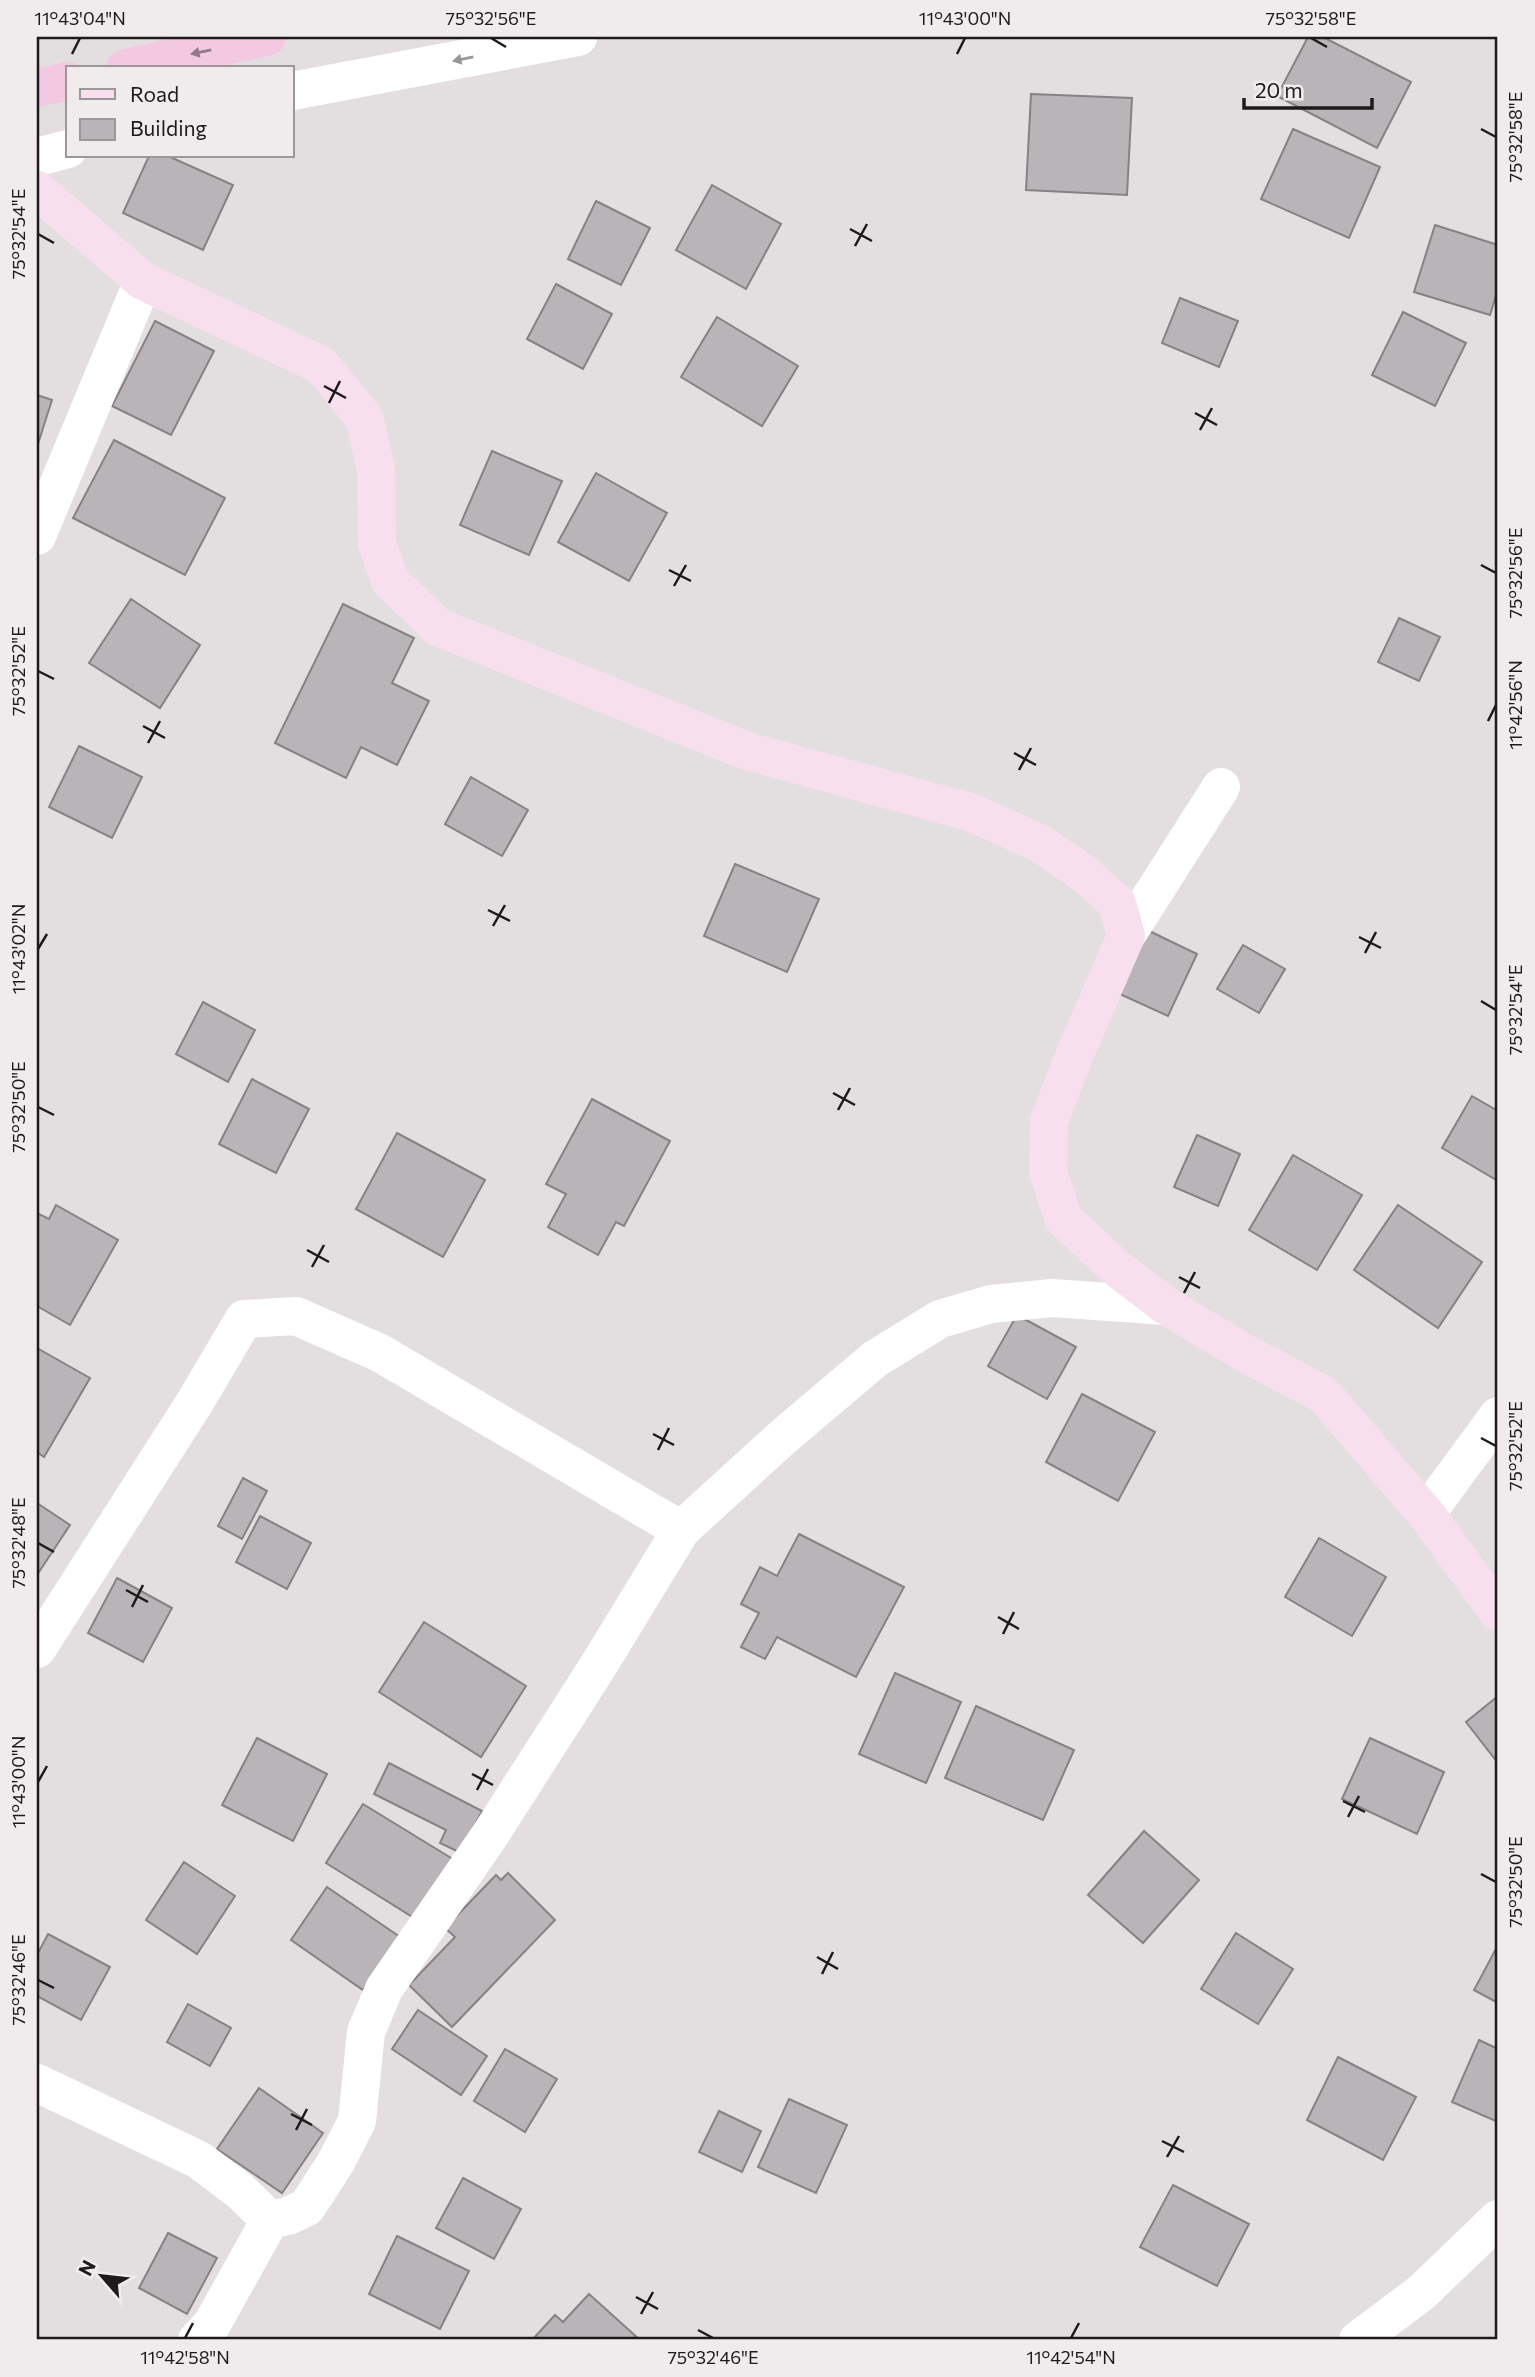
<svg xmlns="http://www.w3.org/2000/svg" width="1535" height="2377" font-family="Commissioner,sans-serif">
<rect width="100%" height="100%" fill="#e3dfe1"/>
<!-- building -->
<g fill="#b8b4b7" stroke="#868284" stroke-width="2">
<polygon points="1308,37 1323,37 1411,82 1377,148 1277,96"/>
<polygon points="1031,94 1132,98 1127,195 1026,190"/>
<polygon points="1293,129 1380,167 1349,238 1261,199"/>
<polygon points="149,156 168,156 233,185 203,250 123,213"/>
<polygon points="712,185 781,224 746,289 676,250"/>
<polygon points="596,201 650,228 621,285 568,259"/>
<polygon points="1435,225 1498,245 1498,289 1490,315 1414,292"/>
<polygon points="556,284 612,314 583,369 527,339"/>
<polygon points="1180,298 1238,321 1219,367 1162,343"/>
<polygon points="1403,312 1466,343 1435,406 1372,375"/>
<polygon points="717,317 798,366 762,426 681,377"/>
<polygon points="155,321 214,351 171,435 112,406"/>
<polygon points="37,395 52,400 37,447"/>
<polygon points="114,440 225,498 185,575 73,518"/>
<polygon points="492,451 562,481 529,555 460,525"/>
<polygon points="596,473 667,513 629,581 558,542"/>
<polygon points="131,599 200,645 160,708 89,663"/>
<polygon points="343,604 414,638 392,683 429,701 397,765 361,747 346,778 275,743"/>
<polygon points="1399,618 1440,637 1419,681 1378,662"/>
<polygon points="79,746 142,777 112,838 49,807"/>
<polygon points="471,777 528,810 502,856 445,824"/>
<polygon points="735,864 819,899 787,972 704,936"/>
<polygon points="1143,928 1197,954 1168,1016 1113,991"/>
<polygon points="1243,945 1285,969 1259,1013 1217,989"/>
<polygon points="203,1002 255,1030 228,1082 176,1054"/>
<polygon points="252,1079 309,1109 276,1173 219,1144"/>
<polygon points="1472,1096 1498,1111 1498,1181 1442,1148"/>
<polygon points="592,1099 670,1141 624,1226 616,1222 598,1255 548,1227 566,1194 546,1184"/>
<polygon points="397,1133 485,1180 443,1257 356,1209"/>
<polygon points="1197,1135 1240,1154 1218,1206 1174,1187"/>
<polygon points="1293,1155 1362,1195 1317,1270 1249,1230"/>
<polygon points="56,1205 118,1240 70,1325 37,1306 37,1213 49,1219"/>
<polygon points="1398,1205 1482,1262 1438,1328 1354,1270"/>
<polygon points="1017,1315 1076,1347 1047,1399 988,1366"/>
<polygon points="37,1348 90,1378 44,1457 37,1452"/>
<polygon points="1082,1394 1155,1432 1118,1501 1046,1462"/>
<polygon points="243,1478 267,1491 242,1539 218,1526"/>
<polygon points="37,1503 70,1525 37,1575"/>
<polygon points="260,1516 311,1543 287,1589 236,1562"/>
<polygon points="799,1534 904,1587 856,1677 777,1637 765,1659 741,1647 759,1613 741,1604 760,1567 777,1576"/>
<polygon points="1319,1538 1386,1577 1352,1636 1285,1597"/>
<polygon points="117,1578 172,1608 143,1662 88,1633"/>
<polygon points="424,1622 526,1686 481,1757 379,1692"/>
<polygon points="895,1673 961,1702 926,1783 859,1754"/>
<polygon points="1498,1696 1498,1763 1466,1722"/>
<polygon points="976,1706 1074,1750 1043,1820 945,1778"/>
<polygon points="257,1738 327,1774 293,1841 222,1805"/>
<polygon points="1370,1738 1444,1772 1417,1834 1342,1799"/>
<polygon points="389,1763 482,1811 461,1853 440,1843 446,1830 374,1794"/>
<polygon points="363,1804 456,1861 419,1921 326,1863"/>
<polygon points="1144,1831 1199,1880 1143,1943 1088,1895"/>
<polygon points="184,1862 235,1896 197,1954 146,1920"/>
<polygon points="508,1873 555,1920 452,2027 409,1985 455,1937 445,1928 496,1875 501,1880"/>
<polygon points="327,1887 400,1937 363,1990 291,1940"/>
<polygon points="1236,1933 1293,1969 1258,2024 1201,1989"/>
<polygon points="48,1934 110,1967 81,2020 37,1996 37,1955"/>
<polygon points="1498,1945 1498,2003 1474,1990"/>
<polygon points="188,2004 231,2028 210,2066 167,2042"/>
<polygon points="418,2010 487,2056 461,2095 392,2049"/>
<polygon points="1479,2040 1498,2049 1498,2122 1452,2102"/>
<polygon points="505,2049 557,2079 525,2132 474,2101"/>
<polygon points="1338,2057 1416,2097 1383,2160 1307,2120"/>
<polygon points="259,2088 323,2133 282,2193 217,2149"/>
<polygon points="789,2099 847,2125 816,2193 758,2167"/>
<polygon points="719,2111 761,2131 742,2172 699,2152"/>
<polygon points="463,2178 521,2209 494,2259 436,2228"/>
<polygon points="1173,2185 1249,2224 1217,2286 1140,2247"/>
<polygon points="168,2233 217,2258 187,2314 139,2288"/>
<polygon points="397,2236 469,2271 440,2329 369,2294"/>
<polygon points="589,2294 640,2340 532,2340 555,2315 563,2322"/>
</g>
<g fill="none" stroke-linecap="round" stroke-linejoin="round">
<!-- minor -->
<g stroke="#fff" stroke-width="38">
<polyline points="292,91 578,37"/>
<polyline points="37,157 68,149"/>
<polyline points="37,536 143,281"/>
<polyline points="1126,936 1221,787"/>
<polyline points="1426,1514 1498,1416"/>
<polyline points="37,1649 195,1402 244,1319 296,1316 380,1353 681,1530"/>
<polyline points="37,2083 199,2160 240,2191 270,2220"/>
<polyline points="197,2340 212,2324 270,2220 288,2216 307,2207 336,2162 357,2121 366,2032 384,1989 490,1835 600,1663 681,1530 783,1437 875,1359 940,1319 991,1304 1052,1298 1166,1306"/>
<polyline points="1358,2340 1422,2292 1498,2219"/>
</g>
<!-- major -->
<polyline stroke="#f8dfed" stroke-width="38" points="37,190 143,281 321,365 365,419 376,471 377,543 390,581 438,627 747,751 973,813 1041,844 1083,873 1117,903 1126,936 1074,1056 1049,1121 1048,1171 1063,1218 1114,1266 1166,1306 1243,1352 1324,1395 1426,1514 1498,1612"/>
<!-- highway -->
<g stroke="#f3c9e1" stroke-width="38">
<polyline points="125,68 267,37"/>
<polyline points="37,88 68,81"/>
</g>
</g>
<!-- one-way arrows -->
<defs><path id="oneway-solid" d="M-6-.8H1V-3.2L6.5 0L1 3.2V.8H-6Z" transform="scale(1.75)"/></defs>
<use fill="#927a88" href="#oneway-solid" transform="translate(201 52) rotate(168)"/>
<use fill="#999898" href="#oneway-solid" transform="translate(463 59) rotate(169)"/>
<!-- ticks -->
<path fill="none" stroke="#1c1a1b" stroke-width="2.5" d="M491,38L506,47M1311,38L1327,47M72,54L80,38M957,54L965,38M1481,129L1496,137M850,229L872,241M38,234L54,243M855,246L867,224M324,386L346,398M329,403L340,381M1195,413L1217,425M1200,430L1212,408M1481,565L1496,573M669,570L691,581M674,586L686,565M38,671L54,679M1488,721L1496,705M143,726L165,738M148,743L160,721M1014,753L1036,765M1019,770L1031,748M488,910L510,921M493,926L505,905M1359,937L1381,948M38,949L47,934M1365,953L1376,932M1481,1001L1496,1010M833,1093L855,1105M38,1107L54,1115M838,1110L850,1088M307,1250L329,1262M312,1267L324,1245M1179,1277L1200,1288M1184,1293L1195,1272M653,1434L674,1445M1481,1438L1496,1446M658,1450L669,1428M38,1543L54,1552M126,1590L148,1602M132,1607L143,1585M998,1617L1019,1629M1003,1634L1014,1612M472,1774L493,1785M38,1782L47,1766M477,1790L488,1769M1343,1801L1365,1812M1348,1817L1359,1796M1481,1874L1496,1882M817,1957L838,1969M822,1974L833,1952M38,1980L54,1988M291,2114L312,2125M296,2130L307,2109M1162,2141L1184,2152M1167,2157L1179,2136M636,2297L658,2309M641,2314L653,2292M698,2330L713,2338M185,2338L193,2323M1071,2338L1079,2323"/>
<!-- border -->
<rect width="1535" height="2377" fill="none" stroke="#f0ecee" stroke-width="77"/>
<!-- legend -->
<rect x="66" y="66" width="228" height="91" fill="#f0ecee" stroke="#9b989a" stroke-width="2"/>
<rect x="80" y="89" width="35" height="10" fill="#f8dfed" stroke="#9b989a" stroke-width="2"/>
<text x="130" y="102" font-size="21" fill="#1c1a1b">Road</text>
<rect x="80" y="119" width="35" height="21" fill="#b8b4b7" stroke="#9b989a" stroke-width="2"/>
<text x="130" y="136" font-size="21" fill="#1c1a1b">Building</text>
<!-- north arrow -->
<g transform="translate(102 2276) rotate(298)" stroke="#f0ecee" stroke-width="5" paint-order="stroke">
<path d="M0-5L12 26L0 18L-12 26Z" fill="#1c1a1b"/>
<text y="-10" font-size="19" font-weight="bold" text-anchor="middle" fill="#1c1a1b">N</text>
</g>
<!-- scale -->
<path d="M1244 98v10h128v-10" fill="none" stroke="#1c1a1b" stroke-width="3.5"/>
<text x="1255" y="98" font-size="21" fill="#1c1a1b" stroke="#f0ecee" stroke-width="5" paint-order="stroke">20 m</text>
<rect x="38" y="38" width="1458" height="2300" fill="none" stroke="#1c1a1b" stroke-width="2.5"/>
<g font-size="18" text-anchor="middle" fill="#1c1a1b">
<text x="80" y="25">11°43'04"N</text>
<text x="491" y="25">75°32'56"E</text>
<text x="965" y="25">11°43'00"N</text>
<text x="1311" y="25">75°32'58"E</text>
<text transform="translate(1516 137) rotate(-90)" y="6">75°32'58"E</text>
<text transform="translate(19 234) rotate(-90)" y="6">75°32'54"E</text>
<text transform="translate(1516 573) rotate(-90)" y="6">75°32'56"E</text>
<text transform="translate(19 671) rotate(-90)" y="6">75°32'52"E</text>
<text transform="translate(1516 705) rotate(-90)" y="6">11°42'56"N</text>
<text transform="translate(19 949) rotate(-90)" y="6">11°43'02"N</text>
<text transform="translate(1516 1010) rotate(-90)" y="6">75°32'54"E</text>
<text transform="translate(19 1107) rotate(-90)" y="6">75°32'50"E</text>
<text transform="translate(1516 1446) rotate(-90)" y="6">75°32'52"E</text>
<text transform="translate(19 1543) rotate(-90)" y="6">75°32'48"E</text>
<text transform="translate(19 1782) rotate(-90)" y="6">11°43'00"N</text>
<text transform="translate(1516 1882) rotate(-90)" y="6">75°32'50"E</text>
<text transform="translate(19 1980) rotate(-90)" y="6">75°32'46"E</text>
<text x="185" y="2364">11°42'58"N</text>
<text x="713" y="2364">75°32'46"E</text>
<text x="1071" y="2364">11°42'54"N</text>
</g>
</svg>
